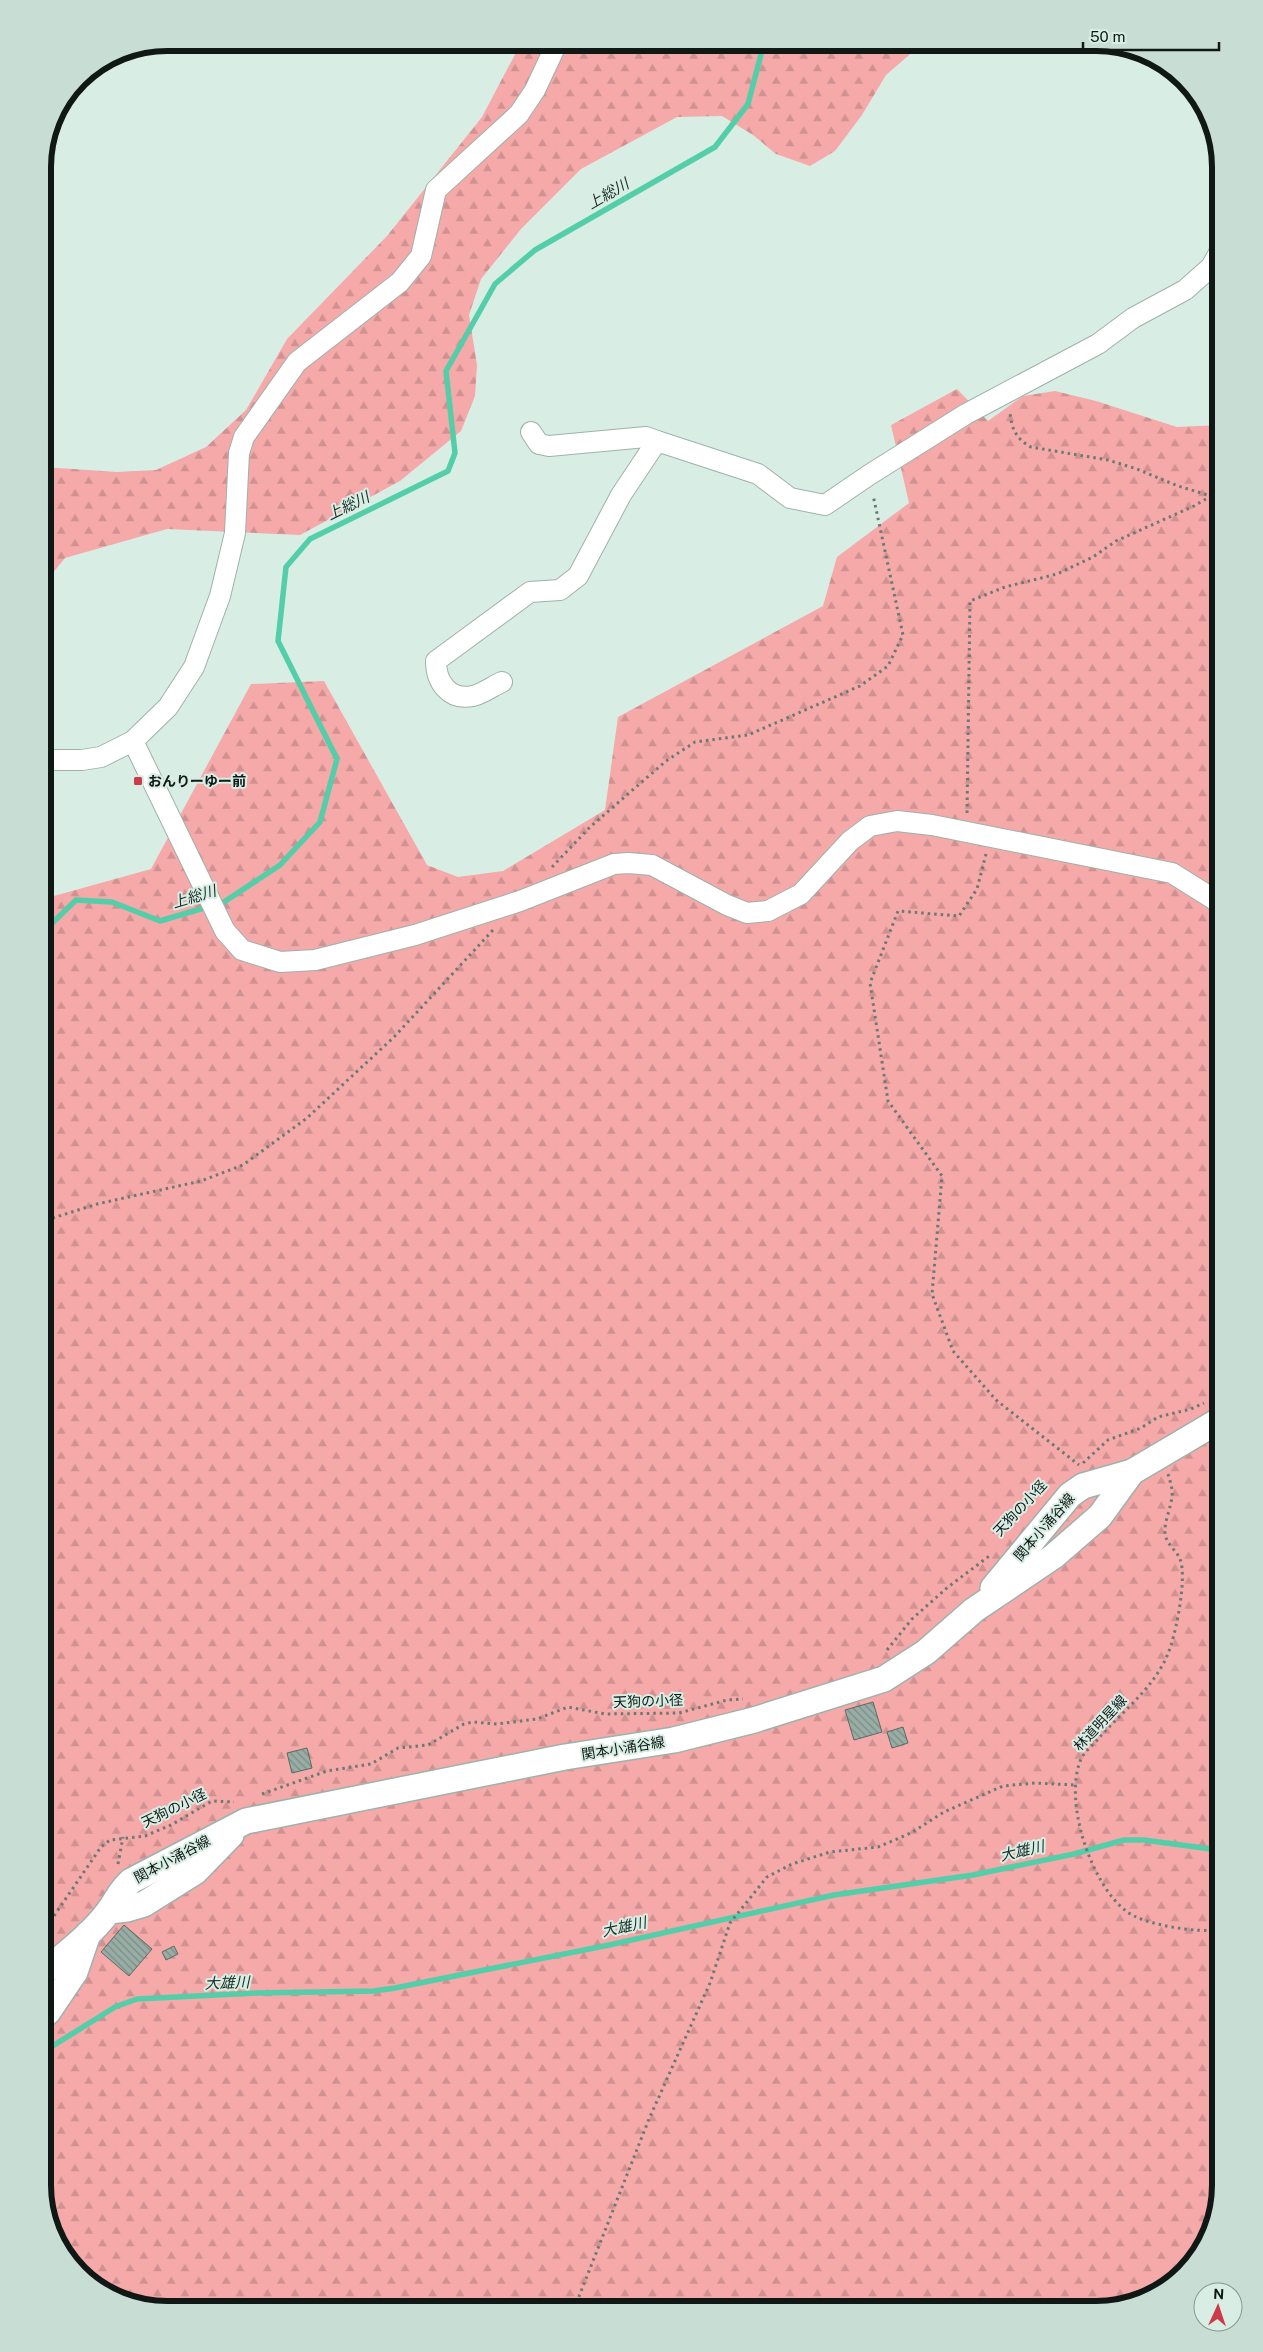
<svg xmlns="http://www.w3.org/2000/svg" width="1263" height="2352" font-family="'Public Sans','Noto Sans JP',sans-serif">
<defs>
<pattern id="forest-firs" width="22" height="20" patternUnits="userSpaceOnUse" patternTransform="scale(1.25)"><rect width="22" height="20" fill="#f5a9a9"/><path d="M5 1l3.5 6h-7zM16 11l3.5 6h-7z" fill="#d19191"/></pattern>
<pattern id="building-back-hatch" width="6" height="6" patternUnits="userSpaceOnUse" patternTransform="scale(1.25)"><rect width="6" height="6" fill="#98ada5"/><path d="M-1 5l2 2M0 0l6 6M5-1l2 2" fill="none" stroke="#7b8c85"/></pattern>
</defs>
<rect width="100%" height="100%" fill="#d8eee5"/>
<!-- forest -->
<g fill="url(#forest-firs)">
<polygon points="521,43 923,43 886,75 862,115 835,151 810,166 776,154 753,135 722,116 677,117 581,169 521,229 481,279 469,315 477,365 475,396 461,431 400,481 300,535 167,529 65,558 43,585 43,467 117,472 156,470 206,447 246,410 287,339 387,236 482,117"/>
<polygon points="957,389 988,421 1023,396 1055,391 1096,401 1177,427 1220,425 1220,2185 1200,2254 1144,2300 1096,2309 159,2309 98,2288 52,2233 43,2185 43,899 151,869 251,684 324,681 427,865 458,877 503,871 605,810 618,717 823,606 837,557 909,503 891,425"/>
</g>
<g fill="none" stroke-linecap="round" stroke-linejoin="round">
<!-- stream -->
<g stroke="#54cea9" stroke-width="5.5">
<polyline points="43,932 76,900 112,902 160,921 224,902 280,865 320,822 337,759 278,641 286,567 310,539 448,471 455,453 446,371 495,284 535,250 715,147 748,104 764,43"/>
<polyline points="43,2052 115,2007 137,1999 257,1993 374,1991 395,1988 609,1945 834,1895 973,1875 1074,1854 1124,1840 1144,1840 1211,1849 1220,1848"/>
</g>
</g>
<!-- building -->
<g fill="url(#building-back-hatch)" stroke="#576b63">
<polygon points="873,1702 882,1732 854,1740 845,1710"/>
<polygon points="903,1727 908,1743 892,1748 887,1732"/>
<polygon points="307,1748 312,1768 292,1773 287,1753"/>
<polygon points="124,1925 152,1949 129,1976 101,1952"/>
<polygon points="174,1946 178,1954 166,1960 162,1952"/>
</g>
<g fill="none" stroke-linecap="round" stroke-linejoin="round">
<defs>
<g id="minor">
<polyline points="531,432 539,444 549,446 646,437 657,441"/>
<path d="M502,682C493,686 482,694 473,696C449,701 436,682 436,661L530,592L560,590L578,576L621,495L657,441L758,474L790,498L825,505L869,475L966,414L1098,344L1133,318L1185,290L1211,267L1220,251"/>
<polyline points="133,741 225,931 242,950 280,962 315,960 415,935 520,901 614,864 628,863 652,865 727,905 747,913 768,911 801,894 850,841 870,826 897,821 932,825 1172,873 1215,900 1220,907"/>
<polyline points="43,760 82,760 101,757 133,741 168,707 194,667 220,596 235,533 239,453 244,437 297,362 400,282 421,256 436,190 519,114 535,90 557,43"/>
</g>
<g id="major">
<polyline points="993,1588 1070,1495 1083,1486 1132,1472 1220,1420"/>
<polyline points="109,1911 127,1909 144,1904 195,1872 231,1835"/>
<path d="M43,1973C65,1954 91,1935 108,1912C118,1899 118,1893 131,1881L246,1821L565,1757L674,1740L754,1720L884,1679L926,1652L974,1610L1054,1556L1100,1516L1132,1472"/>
<polyline points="43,2016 48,2012 75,1972 88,1934"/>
</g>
</defs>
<!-- minor casing -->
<use href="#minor" stroke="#9db2aa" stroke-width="22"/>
<!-- major casing -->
<use href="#major" stroke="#9db2aa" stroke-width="28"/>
<!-- path -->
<g stroke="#6b7974" stroke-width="3" stroke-dasharray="2.5 4" stroke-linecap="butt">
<path d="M967,813L970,601L1005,587L1057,574L1093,557L1116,541L1194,506L1211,496L1178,486L1137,469L1108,460L1031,447C1016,439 1011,428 1010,411"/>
<polyline points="986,854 977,889 959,916 898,911 870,983 888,1101 942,1176 932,1294 953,1351 996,1400 1079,1465"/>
<polyline points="552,867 590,827 666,761 695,742 748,735 860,686 888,666 903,635 873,495"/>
<polyline points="43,1227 53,1218 97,1204 201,1181 243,1165 307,1118 394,1037 493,930"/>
<polyline points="1210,1400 1220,1395"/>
<polyline points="1083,1463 1108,1440 1141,1428 1158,1417 1191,1409 1204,1403"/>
<path d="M1168,1474C1170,1481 1173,1489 1172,1496C1171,1508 1164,1522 1165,1533C1166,1544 1176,1550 1180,1559C1187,1576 1177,1627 1171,1645C1159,1685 1124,1709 1098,1739C1093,1745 1084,1752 1081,1759C1063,1801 1091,1884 1126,1911C1143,1925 1198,1933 1220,1930"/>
<polyline points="887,1650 912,1619 948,1587 992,1554"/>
<polyline points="262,1794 327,1771 371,1764 398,1748 428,1745 464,1724 473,1722 497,1724 537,1719 568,1707 605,1714 679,1713 727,1700 743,1699"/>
<polyline points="118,1864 123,1837"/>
<polyline points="43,1932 101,1847 110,1840 145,1836 171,1825 212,1801 234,1802"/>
<polyline points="574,2309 649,2119 710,1983 730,1923 767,1877 792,1864 830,1852 878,1847 911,1833 944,1812 1003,1786 1035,1783 1075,1785"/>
</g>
<!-- minor -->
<use href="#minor" stroke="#fff" stroke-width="20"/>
<!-- major -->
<use href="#major" stroke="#fff" stroke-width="25"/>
</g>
<!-- markers -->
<rect fill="#cb3b49" stroke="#d8eee5" stroke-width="2" x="133" y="776" width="10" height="10" rx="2.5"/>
<g text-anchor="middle" stroke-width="4" stroke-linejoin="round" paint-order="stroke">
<!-- poi labels -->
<g font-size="14" font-weight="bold" fill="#101815" stroke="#d8eee5" text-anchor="start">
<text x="148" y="786">おんりーゆー前</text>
</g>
<!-- street labels -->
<g font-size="14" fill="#101815" stroke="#d8eee5">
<text transform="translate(1020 1508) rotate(-47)" y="5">天狗の小径</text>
<text transform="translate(1044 1527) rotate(-49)" y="5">関本小涌谷線</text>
<text transform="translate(648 1701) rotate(-2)" y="5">天狗の小径</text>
<text transform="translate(1100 1723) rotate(-47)" y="5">林道明星線</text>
<text transform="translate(623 1748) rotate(-9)" y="5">関本小涌谷線</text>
<text transform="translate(174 1808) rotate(-26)" y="5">天狗の小径</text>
<text transform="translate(172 1859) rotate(-28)" y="5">関本小涌谷線</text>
</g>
<!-- water labels -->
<g font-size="15" font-style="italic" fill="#192e27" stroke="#d8eee5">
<text transform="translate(608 194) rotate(-30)" y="5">上総川</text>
<text transform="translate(348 506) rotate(-26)" y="5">上総川</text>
<text transform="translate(194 897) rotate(-17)" y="5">上総川</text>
<text transform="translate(1022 1851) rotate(-13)" y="5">大雄川</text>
<text transform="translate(624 1927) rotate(-12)" y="5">大雄川</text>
<text transform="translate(227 1983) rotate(-2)" y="5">大雄川</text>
</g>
</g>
<!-- crop -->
<path d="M0 0H1263V2352H0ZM167 51H1096A116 116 0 0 1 1212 167V2185A116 116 0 0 1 1096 2301H167A116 116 0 0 1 51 2185V167A116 116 0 0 1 167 51Z" fill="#c8ddd4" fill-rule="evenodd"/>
<path fill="none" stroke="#101815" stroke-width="6" d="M167 51H1096A116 116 0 0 1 1212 167V2185A116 116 0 0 1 1096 2301H167A116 116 0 0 1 51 2185V167A116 116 0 0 1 167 51Z"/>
<!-- north arrow -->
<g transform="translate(1218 2307) rotate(3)"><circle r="24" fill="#d8eee5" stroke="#889892"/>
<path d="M0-4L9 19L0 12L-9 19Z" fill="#cb3b49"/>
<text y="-8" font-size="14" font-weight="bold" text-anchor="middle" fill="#101815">N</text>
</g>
<!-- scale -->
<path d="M1083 42v8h136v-8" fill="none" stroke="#101815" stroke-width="2.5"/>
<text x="1090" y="42" font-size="15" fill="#101815" stroke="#d8eee5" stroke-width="4" paint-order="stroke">50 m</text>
</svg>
